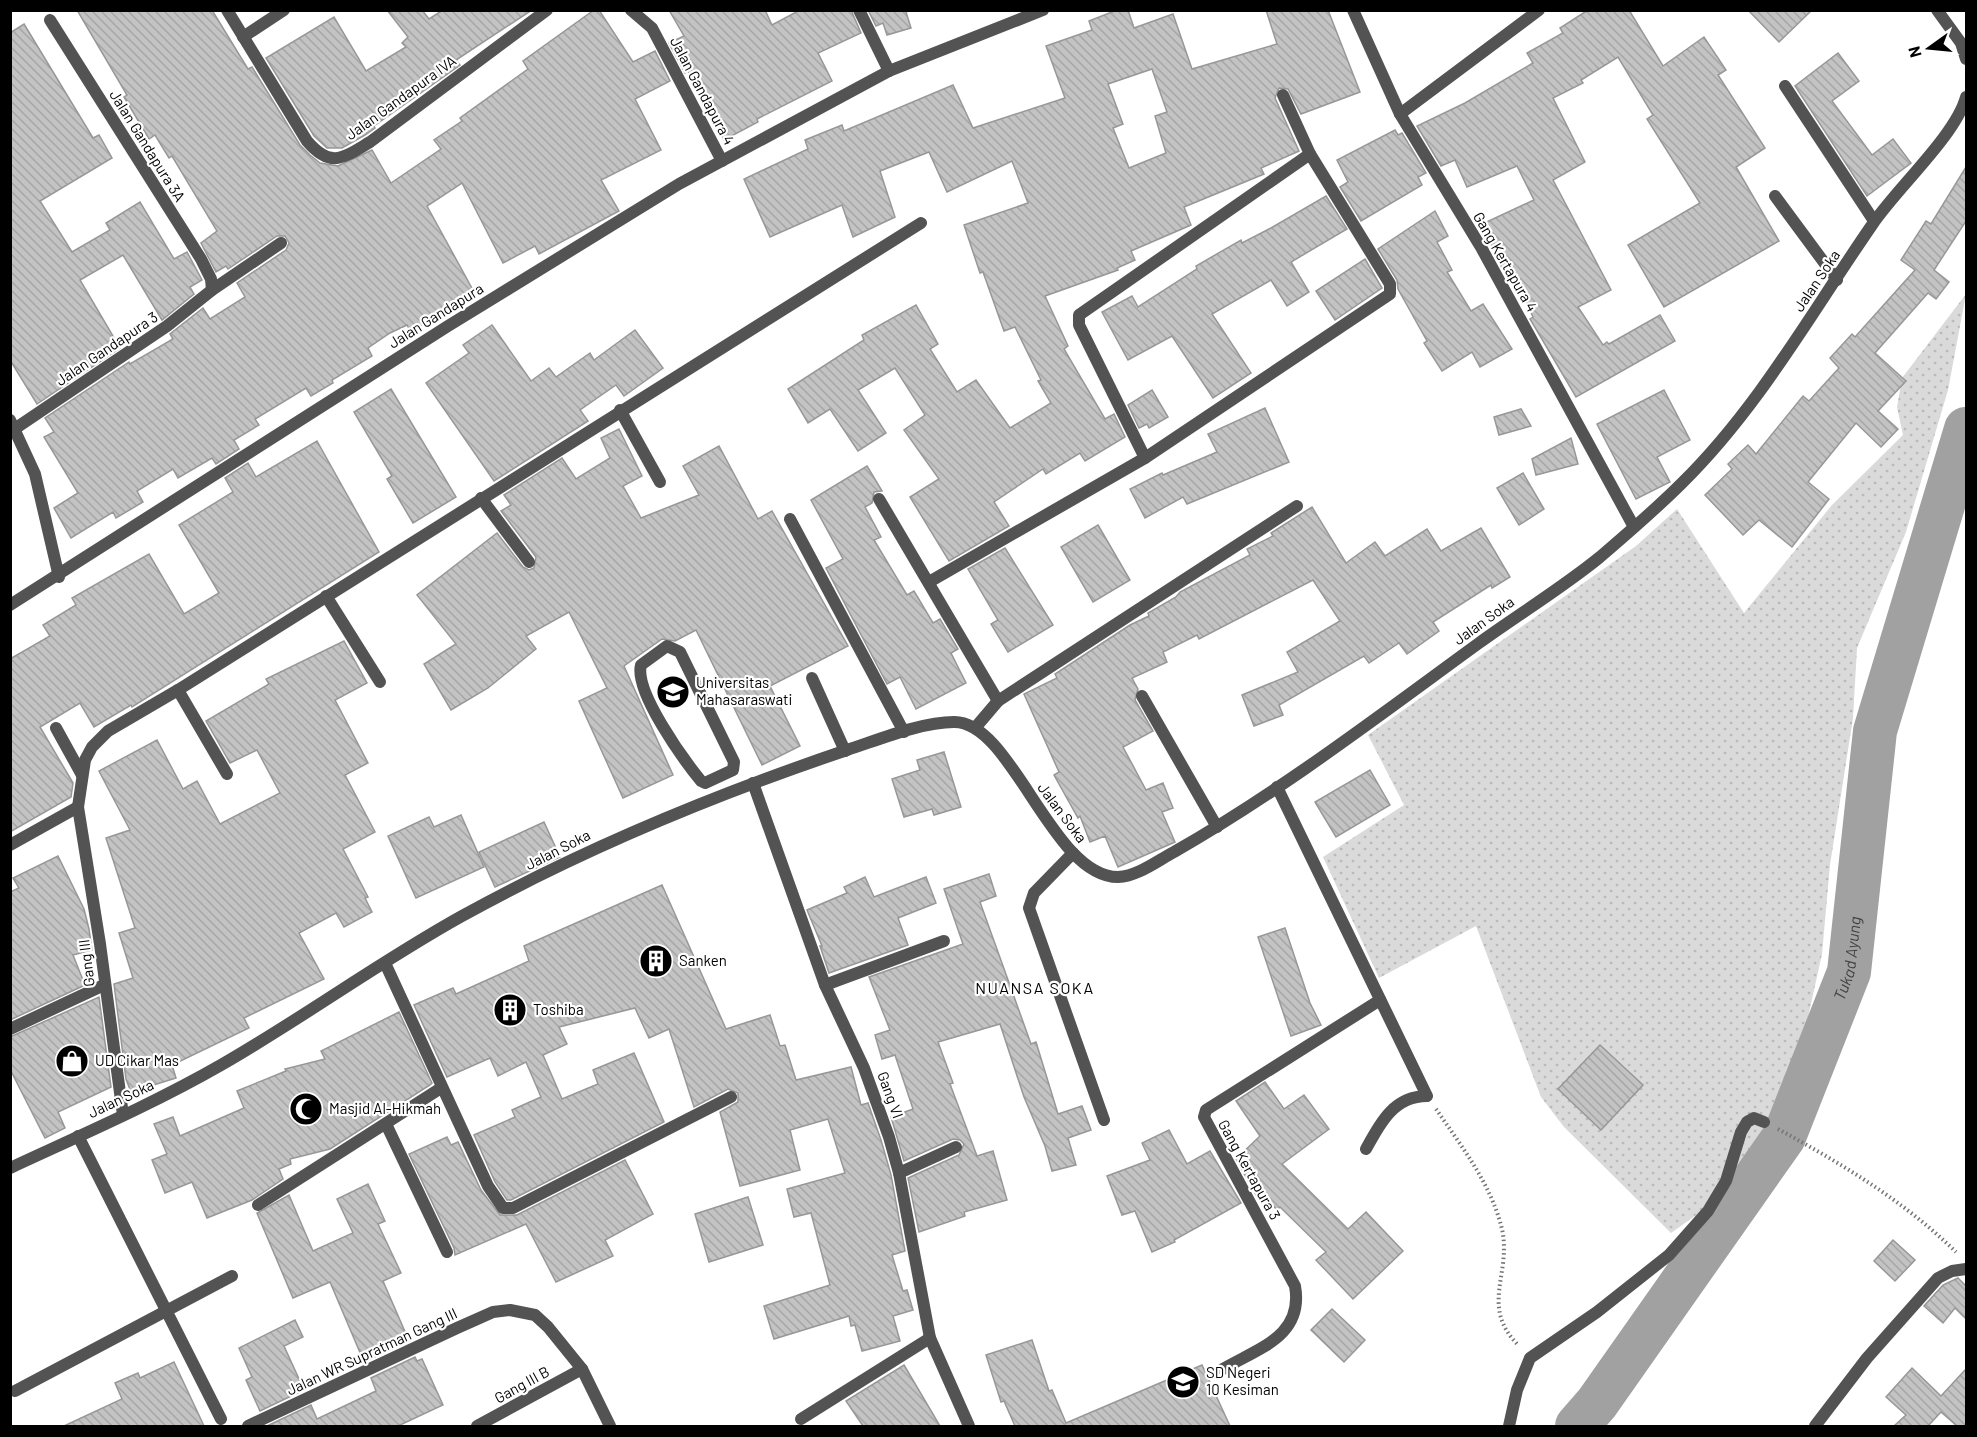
<svg xmlns="http://www.w3.org/2000/svg" width="1977" height="1437" font-family="Barlow,sans-serif">
<defs>
<pattern id="grass-dots" width="8" height="8" patternUnits="userSpaceOnUse" patternTransform="scale(1.5)"><rect width="8" height="8" fill="#dadada"/><path d="M2 2h.1M6 6h.1" fill="none" stroke="#b9b9b9" stroke-width="1.8" stroke-linecap="round"/></pattern>
<pattern id="building-back-hatch" width="6" height="6" patternUnits="userSpaceOnUse" patternTransform="scale(1.5)"><rect width="6" height="6" fill="#c3c3c3"/><path d="M-1 5l2 2M0 0l6 6M5-1l2 2" fill="none" stroke="#a6a6a6"/></pattern>
</defs>
<rect width="100%" height="100%" fill="#fff"/>
<!-- grass -->
<polygon fill="url(#grass-dots)" points="1966,294 1948,390 1906,532 1857,648 1853,718 1830,865 1822,954 1797,1067 1761,1135 1699,1213 1671,1233 1564,1127 1541,1097 1476,926 1379,978 1323,857 1404,805 1368,735 1636,546 1677,509 1744,613 1832,505 1903,435 1897,407 1902,378"/>
<g fill="none" stroke-linecap="round" stroke-linejoin="round">
<!-- river -->
<path stroke="#a1a1a1" stroke-width="44" id="s1" d="M1577,1426L1597,1403L1784,1137L1849,972L1875,731L1966,429"/>
</g>
<!-- building -->
<g fill="url(#building-back-hatch)" stroke="#979797" stroke-width="1.5" fill-rule="evenodd">
<polygon points="77,10 212,10 240,56 248,69 252,67 300,145 310,155 320,163 338,166 372,150 391,183 441,149 434,140 462,121 460,118 528,69 523,61 594,10 599,10 633,62 655,51 670,81 635,99 661,150 601,180 619,211 539,254 535,246 503,263 462,183 427,206 474,292 426,319 427,322 411,332 407,325 390,333 368,348 372,356 332,380 333,383 311,396 306,388 255,419 259,425 234,440 239,449 216,464 212,458 178,478 173,469 137,491 143,502 116,518 113,512 71,538 54,508 78,493 44,437 54,432 45,418 129,362 130,364 173,339 170,334 203,308 210,319 245,297 237,283 286,250 289,243 285,236 277,236 228,269 226,266 216,272 201,243 217,231 172,156 169,158 155,135 149,139 124,97 127,95"/>
<polygon points="387,10 422,10 429,19 443,10 532,10 456,60 460,65 374,126 375,128 365,135 342,148 327,148 314,136 266,58 334,17 366,71 406,47 402,43 408,37"/>
<polygon points="669,10 765,10 772,25 800,10 851,10 861,33 818,53 832,81 757,119 758,122 724,140 688,71 685,73 669,43 684,36"/>
<polygon points="868,10 910,10 906,12 911,28 887,35 883,23 876,26"/>
<path d="M1117,10H1128L1134,28L1173,14L1192,69L1277,44L1266,10H1328L1360,92L1301,114L1288,89L1279,88L1275,98L1299,151L1261,168L1264,174L1184,207L1191,225L1131,251L1135,260L1117,268L1118,270L1045,296L1068,346L1064,349L1105,419L1114,414L1125,437L1085,461L1080,453L1046,474L1043,469L994,502L1009,526L949,561L910,497L939,479L904,430L925,415L895,368L858,390L886,433L858,451L830,409L808,423L788,389L864,340L862,335L916,305L938,344L930,349L957,392L976,380L1010,428L1051,403L1038,381L1041,380L1015,327L1004,331L983,272L980,273L964,225L1028,203L1012,161L947,192L929,152L880,171L895,217L853,237L842,205L770,237L744,179L808,149L805,140L842,125L844,131L953,85L973,128L1065,98L1046,46L1092,30L1089,21ZM1152,69L1167,112L1155,116L1166,153L1129,168L1113,128L1123,124L1108,84Z"/>
<polygon points="1588,10 1629,10 1663,66 1704,37 1726,70 1718,75 1765,148 1736,167 1779,241 1664,307 1628,245 1700,203 1647,119 1653,115 1618,57 1581,80 1583,83 1553,98 1585,162 1553,180 1611,290 1578,307 1603,345 1607,342 1609,344 1660,315 1675,341 1576,397 1530,319 1533,317 1509,264 1502,268 1482,224 1534,200 1517,166 1467,187 1455,160 1441,166 1417,126 1465,103 1533,63 1527,53 1563,33 1560,28"/>
<polygon points="1748,10 1812,10 1779,42"/>
<polygon points="24,24 93,138 99,135 112,158 40,201 72,252 110,230 106,223 140,202 174,259 187,252 202,280 190,287 194,294 162,320 123,255 80,280 120,348 37,404 10,360 10,33"/>
<polygon points="1838,53 1859,81 1832,101 1872,155 1893,139 1911,163 1867,196 1795,86"/>
<polygon points="1395,130 1398,135 1402,133 1426,173 1418,177 1422,185 1361,221 1340,187 1348,182 1337,160"/>
<polygon points="1966,167 1966,221 1934,270 1949,282 1936,299 1928,293 1875,353 1906,381 1878,411 1898,429 1881,447 1856,423 1808,482 1829,499 1792,547 1759,520 1743,535 1705,495 1732,469 1728,464 1748,445 1756,454 1803,396 1809,401 1839,368 1830,358 1852,334 1855,337 1915,270 1901,260 1926,221 1931,224"/>
<polygon points="1326,196 1347,229 1291,262 1309,292 1287,306 1271,280 1212,314 1251,373 1213,398 1172,336 1128,360 1102,312 1132,296 1138,307 1197,269 1196,266 1241,240 1242,243 1271,228"/>
<polygon points="1435,211 1448,236 1437,242 1452,270 1447,272 1471,311 1483,304 1512,349 1480,367 1472,352 1442,371 1424,343 1427,341 1398,289 1397,280 1378,249"/>
<polygon points="1365,259 1382,288 1335,320 1316,291"/>
<polygon points="492,325 531,381 549,368 556,377 590,353 594,360 635,330 663,368 624,396 616,385 580,410 588,421 494,481 426,383 469,353 463,345"/>
<polygon points="391,389 456,497 413,523 387,479 392,476 354,412"/>
<polygon points="1152,390 1168,417 1149,428 1147,424 1139,428 1128,405"/>
<polygon points="1664,390 1690,440 1657,457 1670,482 1636,499 1597,424"/>
<polygon points="1265,408 1289,462 1187,504 1183,497 1145,518 1130,489 1162,473 1163,475 1217,452 1208,434"/>
<polygon points="1521,409 1531,426 1499,435 1494,417"/>
<polygon points="619,429 642,476 623,486 641,518 699,495 683,466 719,446 758,519 772,511 848,646 770,686 800,746 762,765 696,630 675,641 662,639 624,666 673,775 623,798 579,701 607,688 569,612 526,636 536,649 488,688 451,710 424,664 456,644 417,595 497,533 523,567 529,570 534,568 536,557 501,511 511,505 504,495 562,458 576,479 610,458 601,438"/>
<polygon points="1571,438 1578,464 1536,475 1532,459"/>
<polygon points="317,441 379,552 132,707 131,705 94,727 80,703 40,727 73,783 71,797 10,832 10,659 50,636 43,625 76,605 72,598 149,554 184,614 219,593 179,525 233,492 225,478 248,463 256,477"/>
<polygon points="867,466 882,491 874,492 872,503 865,507 881,537 874,540 907,595 914,591 933,623 940,619 958,649 951,653 966,683 916,709 900,677 887,684 826,568 843,559 811,500"/>
<polygon points="1523,473 1544,509 1519,525 1497,488"/>
<polygon points="1312,507 1346,563 1375,542 1385,556 1427,529 1441,551 1481,528 1510,577 1492,588 1491,585 1433,622 1439,631 1407,654 1399,643 1369,663 1364,656 1279,705 1283,715 1254,726 1242,695 1298,672 1287,652 1340,621 1313,580 1199,639 1197,635 1163,652 1167,662 1132,678 1138,689 1135,700 1153,731 1123,747 1146,790 1163,783 1173,808 1162,812 1175,842 1118,867 1105,836 1090,842 1080,816 1078,818 1054,775 1059,772 1024,694 1057,678 1055,674 1130,625 1149,616 1148,613 1176,597 1180,592 1250,555 1247,549 1273,536 1271,533"/>
<polygon points="1098,525 1130,580 1093,602 1061,547"/>
<polygon points="1005,548 1053,625 1008,652 991,624 998,620 968,569"/>
<polygon points="344,641 367,683 335,700 368,763 345,775 375,832 343,849 368,897 365,898 372,912 344,927 336,913 299,933 324,979 244,1018 249,1028 172,1065 176,1078 131,1092 126,1079 114,984 133,978 119,933 135,928 106,838 130,830 99,771 157,740 183,789 197,781 220,824 280,793 257,750 230,763 206,721 269,684 266,679"/>
<polygon points="944,752 961,807 934,815 932,809 904,817 892,779 920,770 917,760"/>
<polygon points="1370,770 1390,805 1336,837 1315,802"/>
<polygon points="461,815 484,867 416,898 388,836 429,817 434,827"/>
<polygon points="544,822 560,857 495,887 479,852"/>
<polygon points="58,856 84,909 89,929 92,950 73,955 85,985 10,1020 10,892 19,888 13,878"/>
<polygon points="989,874 996,896 980,902 1031,1044 1036,1042 1058,1114 1082,1106 1091,1130 1068,1138 1076,1165 1052,1171 1045,1146 1024,1097 1000,1024 938,1042 953,1083 950,1084 977,1156 993,1151 1007,1200 964,1212 965,1216 919,1232 908,1178 959,1155 964,1144 960,1140 953,1139 904,1161 891,1117 913,1109 895,1055 882,1059 875,1035 890,1030 869,977 963,944 944,889"/>
<polygon points="865,877 874,897 926,877 936,903 898,918 908,945 829,973 820,946 822,946 807,910 847,893 844,887"/>
<polygon points="662,885 726,1029 770,1015 780,1046 785,1045 796,1080 851,1067 861,1105 868,1103 881,1140 891,1175 905,1251 892,1255 903,1291 907,1290 913,1310 893,1316 900,1341 862,1351 855,1325 851,1326 849,1316 774,1339 764,1306 830,1285 811,1213 794,1217 787,1189 845,1173 828,1119 790,1130 800,1170 740,1186 720,1112 738,1102 738,1093 728,1089 694,1107 669,1029 649,1038 635,1008 559,1027 567,1044 543,1055 562,1099 598,1084 593,1070 634,1053 664,1122 511,1200 507,1200 495,1182 474,1135 515,1117 512,1110 541,1097 526,1062 498,1076 490,1058 447,1077 414,1005 453,988 456,994 529,961 524,946"/>
<polygon points="1285,928 1310,1003 1321,1025 1291,1036 1258,937"/>
<polygon points="99,997 111,1087 58,1112 65,1128 45,1138 10,1069 10,1037"/>
<polygon points="399,1012 432,1083 430,1085 330,1149 290,1159 291,1164 279,1169 283,1179 252,1200 207,1218 192,1182 165,1193 152,1160 167,1154 154,1124 173,1117 180,1136 244,1108 237,1091 286,1071 285,1069 325,1059 321,1051"/>
<polygon points="1600,1045 1643,1085 1601,1130 1558,1089"/>
<polygon points="1265,1082 1284,1109 1304,1095 1329,1129 1282,1164 1348,1229 1366,1212 1403,1251 1353,1299 1316,1260 1326,1252 1280,1207 1277,1210 1261,1192 1256,1195 1236,1159 1260,1136 1236,1101"/>
<polygon points="1169,1130 1187,1164 1210,1151 1241,1203 1174,1240 1175,1242 1152,1252 1135,1211 1122,1215 1107,1176 1150,1160 1142,1143"/>
<polygon points="447,1137 451,1145 458,1142 481,1190 500,1215 517,1215 625,1160 653,1214 605,1240 613,1256 556,1282 526,1224 455,1255 454,1248 409,1154"/>
<polygon points="368,1184 385,1221 378,1224 401,1273 383,1281 409,1341 364,1362 330,1282 293,1298 257,1213 289,1195 313,1251 353,1233 337,1199"/>
<polygon points="748,1197 763,1245 709,1262 695,1214"/>
<polygon points="1893,1240 1915,1260 1895,1281 1874,1261"/>
<polygon points="1958,1278 1966,1286 1966,1319 1955,1308 1943,1323 1924,1306 1943,1285"/>
<polygon points="1332,1309 1365,1340 1344,1362 1311,1330"/>
<polygon points="295,1320 303,1337 284,1346 304,1390 260,1411 246,1380 252,1377 239,1348"/>
<polygon points="1032,1340 1049,1391 1052,1390 1066,1423 1202,1365 1230,1426 1015,1426 1004,1401 1001,1402 986,1355"/>
<polygon points="415,1357 417,1361 422,1359 443,1405 398,1426 267,1426 311,1405 317,1419 376,1391 371,1378"/>
<polygon points="174,1362 204,1426 64,1426 122,1399 115,1383 138,1373 140,1378"/>
<polygon points="904,1365 940,1426 863,1426 846,1401"/>
<polygon points="1912,1368 1941,1396 1966,1369 1966,1426 1957,1426 1941,1412 1928,1426 1894,1426 1906,1415 1886,1397"/>
</g>
<g fill="none" stroke-linecap="round" stroke-linejoin="round">
<!-- path -->
<g stroke="#757575" stroke-width="4" stroke-dasharray="1.5 3" stroke-linecap="butt">
<path d="M1436,1109C1462,1147 1491,1184 1502,1229C1512,1275 1479,1306 1519,1346"/>
<path d="M1778,1129C1842,1164 1904,1201 1956,1252"/>
</g>
<!-- lane -->
<g stroke="#535353" stroke-width="12">
<polyline points="481,498 529,562"/>
<polyline points="326,596 380,682"/>
<path d="M667,646L680,652L734,762L733,770L705,783L701,781C683,759 634,691 641,665Z"/>
<polyline points="178,690 227,774"/>
<polyline points="386,1124 447,1252"/>
</g>
<!-- street -->
<g stroke="#535353" stroke-width="12">
<path d="M227,10L307,141C331,169 343,158 370,142L547,10"/>
<polyline points="631,10 652,28 722,161"/>
<polyline points="859,10 889,71"/>
<polyline points="1353,10 1400,114 1482,249 1634,527"/>
<polyline points="1937,10 1961,43 1966,59"/>
<polyline points="50,20 201,259 211,279 212,290"/>
<polyline points="243,37 284,10"/>
<polyline points="1785,86 1874,221"/>
<polyline points="1400,114 1539,10"/>
<polyline points="1775,196 1837,280"/>
<polyline points="620,410 660,482"/>
<polyline points="10,420 35,474 59,577"/>
<polyline points="10,432 167,326 212,290 281,243"/>
<polyline points="1145,458 1079,325 1079,315 1310,154"/>
<polyline points="879,499 998,701"/>
<polyline points="790,519 904,732"/>
<polyline points="929,582 1145,458 1390,294 1390,284 1310,154 1283,95"/>
<polyline points="10,605 448,326 679,184 889,71 1043,10"/>
<polyline points="812,678 845,751"/>
<polyline points="1142,696 1217,827"/>
<polyline points="56,728 82,775"/>
<polyline points="975,728 998,701 1297,506"/>
<polyline points="753,783 825,985 864,1068 889,1137 899,1173 930,1338 969,1426"/>
<path d="M1277,787L1427,1096C1394,1096 1380,1123 1366,1149"/>
<polyline points="10,845 78,807"/>
<polyline points="1073,853 1034,893 1029,908 1104,1120"/>
<polyline points="385,963 488,1186 503,1208 513,1208 731,1097"/>
<polyline points="825,985 944,941"/>
<polyline points="10,1029 104,985"/>
<polyline points="123,1115 100,944 78,807 85,760 92,747 108,731 178,690 921,223"/>
<polyline points="78,1136 221,1419"/>
<path d="M10,1168C81,1135 153,1104 221,1065C303,1018 379,962 462,916C585,848 714,795 847,750C878,740 921,722 954,722C1012,721 1052,877 1118,877C1138,876 1157,861 1174,852C1281,791 1380,715 1479,643C1519,614 1562,588 1600,557C1628,533 1656,509 1682,483C1759,407 1811,313 1872,225C1896,189 1956,135 1966,97"/>
<polyline points="899,1173 956,1147"/>
<polyline points="258,1205 441,1088"/>
<path d="M1223,1369C1259,1348 1304,1336 1295,1286L1204,1117L1206,1110L1380,1000"/>
<polyline points="15,1391 232,1276"/>
<polyline points="801,1419 930,1338"/>
<polyline points="248,1426 457,1328 493,1312 510,1310 535,1315 548,1327 582,1369 610,1426"/>
<polyline points="477,1426 582,1369"/>
<polyline points="1509,1426 1517,1390 1530,1358 1597,1312 1669,1255 1708,1211 1726,1181 1741,1132 1747,1122 1754,1118 1764,1122"/>
<polyline points="1815,1426 1867,1358 1938,1278 1952,1271 1966,1269"/>
</g>
</g>
<!-- icons -->
<defs>
<symbol id="university-disc" viewBox="-11 -11 22 22"><circle r="9.5" fill="#000" stroke="#fff"/><path d="M0-5L7-2L0 1L-7-2ZM-4 1L0 2.5L4 1V4Q0 6-4 4Z" fill="#fff"/></symbol>
<symbol id="building-disc" viewBox="-11 -11 22 22"><circle r="9.5" fill="#000" stroke="#fff"/><path d="M-4-6H4V6H1V3H-1V6H-4ZM-2.5-4.3h1.7v1.8h-1.7ZM.8-4.3h1.7v1.8H.8ZM-2.5-1h1.7V.8h-1.7ZM.8-1h1.7V.8H.8Z" fill="#fff"/></symbol>
<symbol id="shop-disc" viewBox="-11 -11 22 22"><circle r="9.5" fill="#000" stroke="#fff"/><path d="M-5-2.5h2.3a2.7 3.5 0 0 1 5.4 0H5L5.5 6h-11ZM-1.5-2.5h3a1.5 2.3 0 0 0-3 0Z" fill="#fff"/></symbol>
<symbol id="mosque-disc" viewBox="-11 -11 22 22"><circle r="9.5" fill="#000" stroke="#fff"/><path d="M3.5-4.9A6 6 0 1 0 3.5 4.9A5 5 0 1 1 3.5-4.9Z" fill="#fff"/></symbol>
<symbol id="school-disc" viewBox="-11 -11 22 22"><circle r="9.5" fill="#000" stroke="#fff"/><path d="M0-5L7-2L0 1L-7-2ZM-4 1L0 2.5L4 1V4Q0 6-4 4Z" fill="#fff"/></symbol>
</defs>
<g fill-rule="evenodd">
<use href="#university-disc" x="654" y="673" width="38" height="38"/>
<use href="#building-disc" x="637" y="942" width="38" height="38"/>
<use href="#building-disc" x="491" y="991" width="38" height="38"/>
<use href="#shop-disc" x="53" y="1042" width="38" height="38"/>
<use href="#mosque-disc" x="287" y="1090" width="38" height="38"/>
<use href="#school-disc" x="1164" y="1363" width="38" height="38"/>
</g>
<g text-anchor="middle" stroke-width="4.5" stroke-linejoin="round" paint-order="stroke">
<!-- street labels -->
<g font-size="15" fill="#000" stroke="#fff">
<text transform="translate(702 91) rotate(62)" y="5">Jalan Gandapura 4</text>
<text transform="translate(401 98) rotate(-36)" y="5">Jalan Gandapura IVA</text>
<text transform="translate(147 146) rotate(58)" y="5">Jalan Gandapura 3A</text>
<text transform="translate(1505 262) rotate(60)" y="5">Gang Kertapura 4</text>
<text transform="translate(1817 281) rotate(-56)" y="5">Jalan Soka</text>
<text transform="translate(436 316) rotate(-32)" y="5">Jalan Gandapura</text>
<text transform="translate(107 349) rotate(-34)" y="5">Jalan Gandapura 3</text>
<text transform="translate(1484 621) rotate(-36)" y="5">Jalan Soka</text>
<text transform="translate(1062 813) rotate(53)" y="5">Jalan Soka</text>
<text transform="translate(558 850) rotate(-27)" y="5">Jalan Soka</text>
<text transform="translate(87 963) rotate(-97)" y="5">Gang III</text>
<text transform="translate(890 1095) rotate(70)" y="5">Gang VI</text>
<text transform="translate(121 1099) rotate(-25)" y="5">Jalan Soka</text>
<text transform="translate(1249 1170) rotate(61)" y="5">Gang Kertapura 3</text>
<text transform="translate(372 1352) rotate(-25)" y="5">Jalan WR Supratman Gang III</text>
<text transform="translate(522 1385) rotate(-29)" y="5">Gang III B</text>
</g>
<!-- poi labels -->
<g font-size="15" fill="#000" stroke="#fff" text-anchor="start">
<text x="696" y="688">Universitas<tspan x="696" dy="17">Mahasaraswati</tspan></text>
<text x="679" y="966">Sanken</text>
<text x="533" y="1015">Toshiba</text>
<text x="95" y="1066">UD Cikar Mas</text>
<text x="329" y="1114">Masjid Al-Hikmah</text>
<text x="1206" y="1378">SD Negeri<tspan x="1206" dy="17">10 Kesiman</tspan></text>
</g>
<!-- water labels -->
<g font-size="16" font-style="italic" fill="#424242" stroke="#fff">
<text dy="6" stroke="none"><textPath href="#s1" startOffset="546">Tukad Ayung</textPath></text>
</g>
<!-- neighbourhood labels -->
<g font-size="16" letter-spacing="1.5" fill="#000" stroke="#fff">
<text x="1035" y="994">NUANSA SOKA</text>
</g>
</g>
<!-- border -->
<rect width="1977" height="1437" fill="none" stroke="#000000" stroke-width="24"/>
<!-- north arrow -->
<g transform="translate(1929 48) rotate(255)" stroke="#ffffff" stroke-width="4.5" paint-order="stroke">
<path d="M0-4.5L10 22L0 15L-10 22Z" fill="#000000"/>
<text y="-9" font-size="16" font-weight="bold" text-anchor="middle" fill="#000000">N</text>
</g>
</svg>
